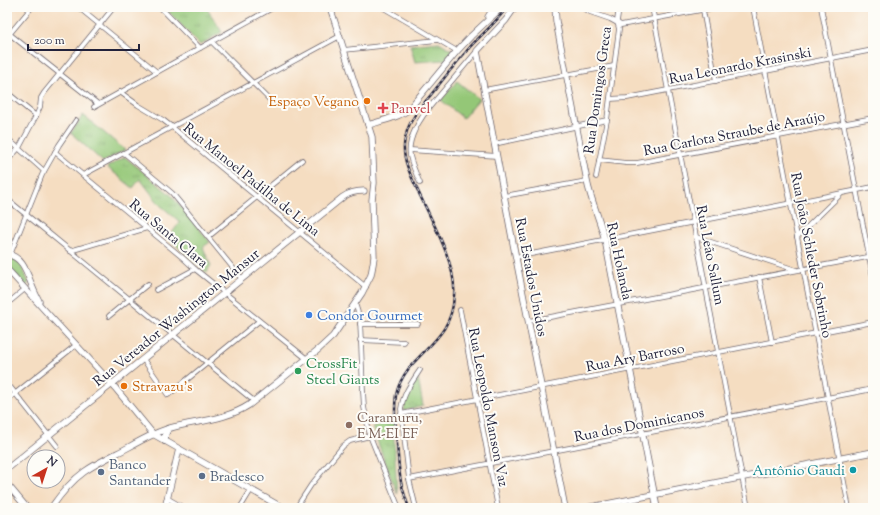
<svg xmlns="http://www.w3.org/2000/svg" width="880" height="515" font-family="'Sorts Mill Goudy',serif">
<defs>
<pattern id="park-tufts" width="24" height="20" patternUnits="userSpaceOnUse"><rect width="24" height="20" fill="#94c777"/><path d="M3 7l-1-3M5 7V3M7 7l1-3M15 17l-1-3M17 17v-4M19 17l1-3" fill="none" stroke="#78a163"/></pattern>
</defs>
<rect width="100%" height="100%" fill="#fdfcf7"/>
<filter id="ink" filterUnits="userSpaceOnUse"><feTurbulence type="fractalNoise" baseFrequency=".025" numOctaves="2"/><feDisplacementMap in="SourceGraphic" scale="8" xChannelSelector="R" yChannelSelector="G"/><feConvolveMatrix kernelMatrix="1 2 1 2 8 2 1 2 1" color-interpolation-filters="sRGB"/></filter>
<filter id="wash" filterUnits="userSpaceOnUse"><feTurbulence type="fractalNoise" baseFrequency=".012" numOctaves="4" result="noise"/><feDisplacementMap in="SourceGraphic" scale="16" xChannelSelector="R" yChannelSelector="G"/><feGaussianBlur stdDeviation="0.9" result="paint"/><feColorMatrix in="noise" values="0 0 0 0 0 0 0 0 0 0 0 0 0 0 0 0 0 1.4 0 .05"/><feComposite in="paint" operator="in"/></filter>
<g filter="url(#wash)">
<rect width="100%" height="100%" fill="#f5ddc1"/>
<!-- grass -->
<polygon fill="#94c777" stroke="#5b7459" points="457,81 479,99 463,118 441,100"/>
<!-- park -->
<g fill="url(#park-tufts)" stroke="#5b7459">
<polygon points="164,7 206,7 222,32 200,45"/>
<polygon points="439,42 452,50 445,60 415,62 410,45"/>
<polygon points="83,115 125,150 103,162 71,133"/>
<polygon points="125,157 171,195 210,242 203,247 211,266 209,268 207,273 168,238 180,222 160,205 140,179 133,188 107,167"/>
<path d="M7,256C21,260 24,271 29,283L26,286L7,265Z"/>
<path d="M418,378L423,406L404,411C405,398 411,388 418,378Z"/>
<polygon points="393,420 397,494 372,427"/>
</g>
</g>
<g filter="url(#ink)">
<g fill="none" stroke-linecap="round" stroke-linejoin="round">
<defs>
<g id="street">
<polyline points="78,7 157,72"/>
<polyline points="160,7 200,48"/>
<polyline points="382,7 457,51"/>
<polyline points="582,7 590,12 610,19 621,25 717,7"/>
<polyline points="652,7 748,508"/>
<polyline points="753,7 849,508"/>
<polyline points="821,7 873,277"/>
<polyline points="703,10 716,81"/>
<polyline points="7,32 98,104"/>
<polyline points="7,37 32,7"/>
<polyline points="212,42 270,100"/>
<polyline points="344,50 437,40"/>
<polyline points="484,90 614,66"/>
<polyline points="120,92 138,105 163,120 172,127 366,287"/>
<polyline points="9,94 36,116"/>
<polyline points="610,99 627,98 873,50"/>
<polyline points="94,107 274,7"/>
<polyline points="7,138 44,171"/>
<polyline points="494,144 607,120"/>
<polyline points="410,150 497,156"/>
<polyline points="55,152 183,258 195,269 307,359"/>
<polyline points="124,153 172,193 242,279"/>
<polyline points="599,160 626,163 637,163 873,118"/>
<polyline points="7,161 19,148 36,116 40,107 41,98 44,93 114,7"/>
<polyline points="83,175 340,36"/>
<polyline points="596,177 607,120 619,29 617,21 619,7"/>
<path d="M420,183C416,174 412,165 410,156C407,139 418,122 428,109L477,51"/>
<polyline points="504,196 587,181"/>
<polyline points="7,199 254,401"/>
<polyline points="208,237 302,160"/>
<polyline points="696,237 796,270"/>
<polyline points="797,237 841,194"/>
<polyline points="70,251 147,228"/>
<polyline points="10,255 42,175 59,145 76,120"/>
<polyline points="516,257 873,187"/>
<polyline points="759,277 772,342"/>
<polyline points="156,290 195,269"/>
<polyline points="355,303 360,319 363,391 364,407 370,436 399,508"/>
<polyline points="7,304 25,289"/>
<polyline points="460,310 498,508"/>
<polyline points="109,316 148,284"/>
<polyline points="529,321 873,256"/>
<polyline points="360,324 418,324"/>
<polyline points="360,340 404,342"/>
<polyline points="143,359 168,395 259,321"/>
<polyline points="7,383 57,446"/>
<polyline points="7,400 76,345"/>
<polyline points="401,414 873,322"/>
<polyline points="409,479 873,389"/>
<polyline points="167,498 184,508"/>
<polyline points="240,508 251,490"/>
<polyline points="296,508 311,485 343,446 350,441 370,436"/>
<path d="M416,508L409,479L401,409C403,394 412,382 420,370"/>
<polyline points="867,508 873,507"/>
</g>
<g id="secondary">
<polyline points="515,7 506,20 477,51 512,238 565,508"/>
<path d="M555,7L556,21L587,181C591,201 600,220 605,240L657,508"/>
<polyline points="488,17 494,7"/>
<path d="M368,125C381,121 398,118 409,109L457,51L471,36L502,7"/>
<path d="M7,254C22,257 26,270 31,283C33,289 36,295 39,301"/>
<polyline points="7,269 112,384 153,434 283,508"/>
<path d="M7,469L343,197C350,192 356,191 364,191"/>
<polyline points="7,484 27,508"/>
<path d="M51,508C60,495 70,482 84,472C98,462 114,455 129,447C143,439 158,431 174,427C198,421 228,419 249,405L319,349L333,336L362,293L371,275L373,264L374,257L372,200L374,183L372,137L330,7"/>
<polyline points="165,508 179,449"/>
<polyline points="586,508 873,452"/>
</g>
<polyline id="primary" points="165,441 165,435 168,429"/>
</defs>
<!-- street casing -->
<use href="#street" stroke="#6c636a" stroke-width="5.5"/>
<!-- secondary casing -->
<use href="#secondary" stroke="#6c636a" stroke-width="7"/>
<!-- primary casing -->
<use href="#primary" stroke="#6c636a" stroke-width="8"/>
<!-- street -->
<use href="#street" stroke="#fff" stroke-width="4"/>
<!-- secondary -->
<use href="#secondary" stroke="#fff" stroke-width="5.5"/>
<!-- primary -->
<use href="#primary" stroke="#fff" stroke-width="6"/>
<defs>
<path id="rail" d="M409,508C406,499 403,491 401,482C398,466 398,450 396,434C395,421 394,408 396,395C398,385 403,376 409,368C430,343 452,332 454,296C457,263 430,218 417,189C411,176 403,160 404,146C404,141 406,135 407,131C411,118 421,106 430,96C443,79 456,63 470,47C482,34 497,22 507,7"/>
</defs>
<!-- rail casing -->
<use href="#rail" stroke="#22223b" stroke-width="2.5"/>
<!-- rail -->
<use href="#rail" stroke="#fdfcf7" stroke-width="1" stroke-dasharray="3" stroke-linecap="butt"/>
</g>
</g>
<!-- markers -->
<g fill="#e8710a" stroke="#fdfcf7" stroke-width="1.5">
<circle cx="367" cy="101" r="4"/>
<circle cx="124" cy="386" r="4"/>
</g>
<path fill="#e0444e" stroke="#fdfcf7" stroke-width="1.5" d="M381 102h4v4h4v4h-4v4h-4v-4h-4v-4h4z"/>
<circle fill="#3f7fe0" stroke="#fdfcf7" stroke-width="1.5" cx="309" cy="315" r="4"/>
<circle fill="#2e9e5b" stroke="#fdfcf7" stroke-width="1.5" cx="298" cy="371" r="4"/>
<circle fill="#8d6e63" stroke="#fdfcf7" stroke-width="1.5" cx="349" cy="425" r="4"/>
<circle fill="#0f9aa8" stroke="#fdfcf7" stroke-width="1.5" cx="853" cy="470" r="4"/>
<g fill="#5c6f8a" stroke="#fdfcf7" stroke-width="1.5">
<circle cx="101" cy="472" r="4"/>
<circle cx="202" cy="476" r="4"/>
</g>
<g text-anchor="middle" stroke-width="4" stroke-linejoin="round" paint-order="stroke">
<!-- street labels -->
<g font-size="14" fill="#22223b" stroke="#fdfcf7">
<text transform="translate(740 65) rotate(-11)" y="5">Rua Leonardo Krasinski</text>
<text transform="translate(597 90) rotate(-82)" y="5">Rua Domingos Greca</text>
<text transform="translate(734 133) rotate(-11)" y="5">Rua Carlota Straube de Araújo</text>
<text transform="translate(252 179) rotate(39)" y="5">Rua Manoel Padilha de Lima</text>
<text transform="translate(169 233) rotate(40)" y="5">Rua Santa Clara</text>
<text transform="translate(711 255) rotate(79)" y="5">Rua Leão Sallum</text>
<text transform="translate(812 255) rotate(79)" y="5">Rua João Schleder Sobrinho</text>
<text transform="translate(620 261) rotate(78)" y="5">Rua Holanda</text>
<text transform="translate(532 277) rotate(79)" y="5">Rua Estados Unidos</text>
<text transform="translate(176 317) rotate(-39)" y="5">Rua Vereador Washington Mansur</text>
<text transform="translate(635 357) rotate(-11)" y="5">Rua Ary Barroso</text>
<text transform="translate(489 407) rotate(79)" y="5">Rua Leopoldo Manson Vaz</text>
<text transform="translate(639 424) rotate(-11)" y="5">Rua dos Dominicanos</text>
</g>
<!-- food labels -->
<g font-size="14" fill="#c56008" stroke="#fdfcf7" text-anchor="end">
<text x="359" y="106">Espaço Vegano</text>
<text x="132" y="391" text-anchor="start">Stravazu's</text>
</g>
<!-- health labels -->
<g font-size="14" fill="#be3a42" stroke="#fdfcf7" text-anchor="start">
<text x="391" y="113">Panvel</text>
</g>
<!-- shop labels -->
<g font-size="14" fill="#366cbe" stroke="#fdfcf7" text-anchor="start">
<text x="317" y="320">Condor Gourmet</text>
</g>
<!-- leisure labels -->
<g font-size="14" fill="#27864d" stroke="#fdfcf7" text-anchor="start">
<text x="306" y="368">CrossFit<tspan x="306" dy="16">Steel Giants</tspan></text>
</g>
<!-- education labels -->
<g font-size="14" fill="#785e54" stroke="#fdfcf7" text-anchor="start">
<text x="357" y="422">Caramuru,<tspan x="357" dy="16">E M-EI EF</tspan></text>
</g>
<!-- service labels -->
<g font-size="14" fill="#4e5e75" stroke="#fdfcf7" text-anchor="start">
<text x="109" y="469">Banco<tspan x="109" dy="16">Santander</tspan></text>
<text x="210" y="481">Bradesco</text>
</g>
<!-- culture labels -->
<g font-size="14" fill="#0d838f" stroke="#fdfcf7" text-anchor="end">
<text x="845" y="475">Antônio Gaudi</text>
</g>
</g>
<!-- margin -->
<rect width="880" height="515" fill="none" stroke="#fdfcf7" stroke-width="24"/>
<!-- north arrow -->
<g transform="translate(46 469) rotate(39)"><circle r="19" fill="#fdfcf7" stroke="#a5a5ac"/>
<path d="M0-3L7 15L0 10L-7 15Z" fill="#c8321e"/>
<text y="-6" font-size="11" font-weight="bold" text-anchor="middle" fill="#22223b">N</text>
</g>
<!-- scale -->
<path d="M28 44v6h111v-6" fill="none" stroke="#22223b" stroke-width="2"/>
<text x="34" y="44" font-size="12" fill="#22223b" stroke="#fdfcf7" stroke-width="3" paint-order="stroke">200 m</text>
</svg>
